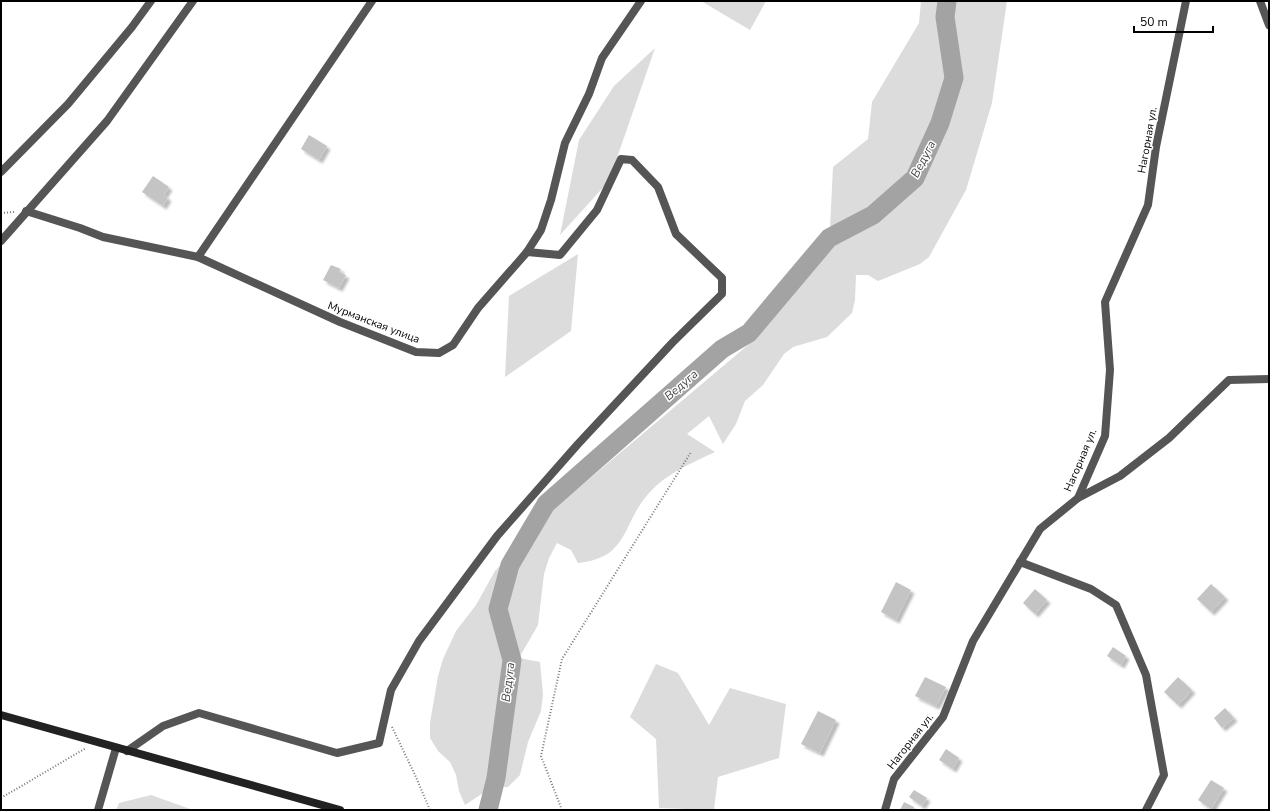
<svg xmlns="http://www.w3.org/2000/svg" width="1270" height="811" font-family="'Nunito Sans',sans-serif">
<defs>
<filter id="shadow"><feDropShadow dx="3.5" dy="3.5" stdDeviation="1" flood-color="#0004"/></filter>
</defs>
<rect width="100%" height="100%" fill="#fff"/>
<!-- green -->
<g fill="#dcdcdc">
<polygon points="701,1 766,1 750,30"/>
<path d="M921,1H1007L992,103L966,190L929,257L920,264L878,281L868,275H856L855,300L852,313L827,337L793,347L784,354L763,385L745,401L736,424L723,444L709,416L687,434L715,452C692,463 667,473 650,492C621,523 630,558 578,563L571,550L557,543L549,558L544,574L538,625L519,658L540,662L543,694L541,711L528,742L520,775L508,787H492L465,805L459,791L456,775L450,762L438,751L430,738V723L438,676L443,659L456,631L476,605L495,571L550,512L754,340L829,248L833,167L868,139L872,102L919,23Z"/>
<polygon points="655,48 609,181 560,235 579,140 614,86"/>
<polygon points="578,254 571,331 505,377 509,296"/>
<polygon points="656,664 678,673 709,725 730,688 786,704 779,758 718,777 714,810 659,808 656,739 630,717"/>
<polygon points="151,795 193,810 116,810 119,803"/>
</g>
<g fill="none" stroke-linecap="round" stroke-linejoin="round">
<!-- river -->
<polyline stroke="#a3a3a3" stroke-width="19" points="488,810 496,778 512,660 498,609 510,565 546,504 722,349 749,333 829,238 873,215 915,178 940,123 954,78 945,17 947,1"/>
</g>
<!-- building -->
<g fill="#c4c4c4" filter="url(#shadow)">
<polygon points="309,135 327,146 319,160 301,149"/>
<polygon points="153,176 169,187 164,195 168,198 163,206 142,192"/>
<polygon points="331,265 341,269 339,272 346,275 339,288 323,280"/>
<polygon points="896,582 911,590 896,620 881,612"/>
<polygon points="1211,584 1225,597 1211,612 1197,599"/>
<polygon points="1035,589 1047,600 1035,614 1023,603"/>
<polygon points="1113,647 1126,656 1121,665 1107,656"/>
<polygon points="925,677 946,687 936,706 915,696"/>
<polygon points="1178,677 1192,690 1178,705 1164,692"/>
<polygon points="1225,708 1234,718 1222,728 1214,718"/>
<polygon points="818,711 836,720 820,753 801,744"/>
<polygon points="946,749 959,758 953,769 939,760"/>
<polygon points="1211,780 1224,788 1211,809 1198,800"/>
<polygon points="914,790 927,798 922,806 909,797"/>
<polygon points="904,802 914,807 913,810 900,810"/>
</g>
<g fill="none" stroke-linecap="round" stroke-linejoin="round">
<!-- path -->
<g stroke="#777" stroke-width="2" stroke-dasharray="1 2" stroke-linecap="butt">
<polyline points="1,213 14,212"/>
<polyline points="392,727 415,775 430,810"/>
<polyline points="1,798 86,748"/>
<polyline points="562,810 541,756 562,659 691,452"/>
</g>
<!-- street -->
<g stroke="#555" stroke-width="8">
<polyline points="1260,1 1269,25"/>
<polyline points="1,172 68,104 132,27 151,1"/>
<polyline points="26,211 80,228 103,237 198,257 340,322 416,352 439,353 453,345 478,308 527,252 541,230 551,200 565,143 589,94 602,58 641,1"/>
<polyline points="1,241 107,121 193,1"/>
<polyline points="198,257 372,1"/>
<polyline points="1078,498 1120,476 1169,438 1229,380 1269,379"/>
<polyline points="1020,562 1091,589 1116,605 1146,675 1164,775 1146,810"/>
<polyline points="127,751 163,726 199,713 337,753 379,743 391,690 419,641 497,536 578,444 673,342 722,294 722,278 676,234 658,187 632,160 621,159 597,210 560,255 527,252"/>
<polyline points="98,810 116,748"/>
<polyline points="885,810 894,779 943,717 973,641 1040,529 1078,498 1105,436 1110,370 1105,302 1148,205 1156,147 1186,1"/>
</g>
<!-- secondary -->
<polyline stroke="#222" stroke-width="8" points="1,715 340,810"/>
</g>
<g text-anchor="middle" stroke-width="3" stroke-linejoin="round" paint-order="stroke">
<!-- street labels -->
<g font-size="11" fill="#000" stroke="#fff">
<text transform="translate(1147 140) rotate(-80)" y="4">Нагорная ул.</text>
<text transform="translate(374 322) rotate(21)" y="4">Мурманская улица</text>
<text transform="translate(1080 460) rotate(-67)" y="4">Нагорная ул.</text>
<text transform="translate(910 741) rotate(-52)" y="4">Нагорная ул.</text>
</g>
<!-- water labels -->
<g font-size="12" font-style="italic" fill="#444" stroke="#fff">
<text transform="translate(923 159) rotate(-63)" y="4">Ведуга</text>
<text transform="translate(681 385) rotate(-41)" y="4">Ведуга</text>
<text transform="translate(508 682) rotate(-83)" y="4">Ведуга</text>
</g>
</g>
<!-- border -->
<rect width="1270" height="811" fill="none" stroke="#000000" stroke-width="4"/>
<!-- scale -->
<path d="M1134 26v6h79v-6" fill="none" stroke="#000000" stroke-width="2"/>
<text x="1140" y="26" font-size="12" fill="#000000" stroke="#ffffff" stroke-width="3" paint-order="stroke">50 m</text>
</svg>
